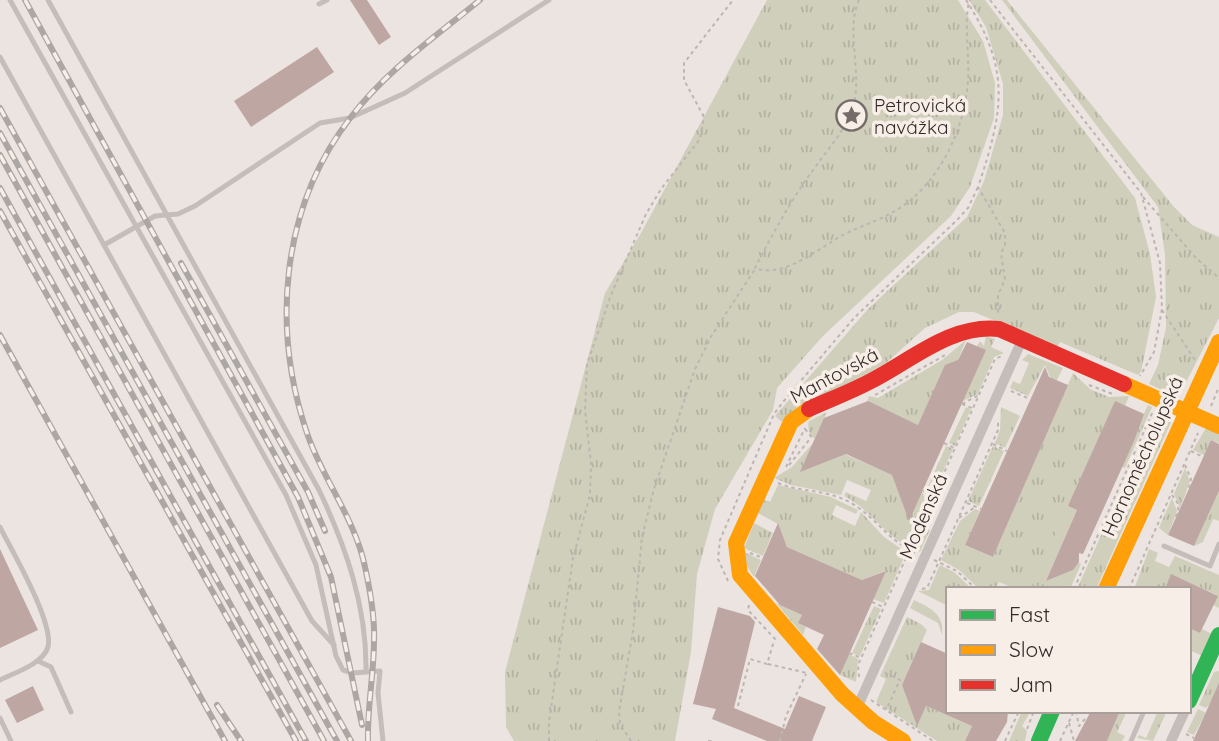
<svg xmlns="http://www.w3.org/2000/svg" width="1219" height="741" font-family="Quicksand,sans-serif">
<defs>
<pattern id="grass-tufts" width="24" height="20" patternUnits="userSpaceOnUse" patternTransform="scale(1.75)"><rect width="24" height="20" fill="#d0cfbb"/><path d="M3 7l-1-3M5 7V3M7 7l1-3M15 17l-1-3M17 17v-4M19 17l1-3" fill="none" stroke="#b3b2a1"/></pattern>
</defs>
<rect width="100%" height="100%" fill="#ece4e0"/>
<!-- grass -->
<g fill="url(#grass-tufts)">
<polygon points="767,0 958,0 983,41 995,83 994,118 970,187 951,216 823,336 777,388 773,410 715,509 697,574 691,652 675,741 514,741 506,727 505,672 605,293 641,233"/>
<polygon points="969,0 985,0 1135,198 1150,254 1156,297 1141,372 1138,375 1060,342 1057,347 974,312 959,312 925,328 886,363 838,390 799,405 782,422 775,416 868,309 967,217 984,181 1003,115 1003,84 986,27"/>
<polygon points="1002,0 1007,0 1174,207 1192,225 1219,237 1219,318 1181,392 1173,395 1149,384 1158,365 1166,328 1165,255 1158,207"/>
<polygon points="986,336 995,339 991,347 1004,353 994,357 978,394 963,401 977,346 980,341 984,346"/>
<polygon points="966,340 958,360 918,425 867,402 869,396 878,398 942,360"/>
<polygon points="1028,354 1063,368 1054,386 1045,365 1028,396 1010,388 1013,381 1020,384 1029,363 1022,360"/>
<polygon points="1073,373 1090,389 1109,397 1129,396 1125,406 1115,402 1037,576 1046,581 1073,570 1077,562 1081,564 1070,589 1016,589 999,582 995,589 979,589 959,570 941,560 960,521 975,509 980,511 965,545 993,557"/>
<polygon points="1148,405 1152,407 1125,468 1120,466"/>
<polygon points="1159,406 1168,410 1172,420 1096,589 1077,589"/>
<polygon points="966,407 971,409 955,446 949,443"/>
<polygon points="1001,407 1020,416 1005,448 995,443 1000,430"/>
<path d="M827,412L815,439C809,436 807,427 809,421Z"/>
<polygon points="1206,428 1219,432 1219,443 1211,440 1206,456 1193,450"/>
<path d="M814,442L801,471L841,456L842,453L895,476L894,480L909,520L922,491L927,506L909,547C883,534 870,509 844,496L846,492L866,501L871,490L847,480L841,495L791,485L774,478L792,467Z"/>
<polygon points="946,446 953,449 934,492 927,489"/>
<polygon points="993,446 1004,451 979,506 968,501"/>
<polygon points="1185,468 1190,481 1180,508 1174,494"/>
<polygon points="778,485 831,497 858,510 856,514 836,505 832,515 855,526 861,512 884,537 900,548 899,552 905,555 884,603 873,599 885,571 862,580 787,547 778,524 758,513 764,500 770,502"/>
<polygon points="1219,491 1219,521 1213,519 1203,542 1194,546"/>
<polygon points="1172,498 1177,511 1168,535 1159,528"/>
<polygon points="754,523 773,533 763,556 744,548"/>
<polygon points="922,527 930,530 920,552 912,548"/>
<polygon points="1149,549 1158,553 1155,561 1169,567 1175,556 1219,575 1219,608 1213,605 1217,595 1172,575 1165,589 1134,589"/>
<polygon points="744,552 761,560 754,577 745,563"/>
<polygon points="940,565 954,572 972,589 948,589 948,606 918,591 929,590"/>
<path d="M914,600C931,608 945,615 942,635L938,623L910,608Z"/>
<polygon points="776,603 802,615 799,623 806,627 803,635"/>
<polygon points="874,606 881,609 860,656 852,653"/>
<polygon points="907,617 921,624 927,630 902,685 917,725 926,706 972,726 965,741 937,741 876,702 886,679 880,676"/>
<polygon points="1189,628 1200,633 1202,629 1212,634 1203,656 1189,650"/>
<polygon points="849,654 858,659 856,682 840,675"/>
<polygon points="1219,671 1219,696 1206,708 1199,705 1214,672"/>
<polygon points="1198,709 1206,713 1194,735 1187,732"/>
<polygon points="1022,711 1031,711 1022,726 1027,731 1025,741 1009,741"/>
<polygon points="1120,711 1127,711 1117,732 1125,736 1122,741 1107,741"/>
<polygon points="1158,711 1167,711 1153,741 1137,738 1139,735 1146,738"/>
</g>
<!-- green -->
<polygon fill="#d0cfbb" points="1068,506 1077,510 1046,581 1036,577"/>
<!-- building -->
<g fill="#bea6a3">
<polygon points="350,0 367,0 391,37 379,45"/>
<polygon points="317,47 334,72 251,127 234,101"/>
<polygon points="967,342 986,350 909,521 892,475 846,454 800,472 824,418 868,401 918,425 945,365 958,360"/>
<polygon points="1045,367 1049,377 1068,385 993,557 965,545"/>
<polygon points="1115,401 1144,414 1134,441 1083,554 1079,553 1079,562 1073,570 1046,581 1077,510 1068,506"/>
<polygon points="1211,440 1219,444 1219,491 1194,546 1168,535"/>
<polygon points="778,523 787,547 862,580 886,571 840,675 817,649 824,635 798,623 802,615 780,605 755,576"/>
<polygon points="0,549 38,630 0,648"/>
<polygon points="1171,574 1218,596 1200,633 1189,628 1189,589 1165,589"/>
<polygon points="718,607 750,616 755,622 734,708 785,729 799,696 826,707 812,741 767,741 712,719 716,709 693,704"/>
<polygon points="921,642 948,654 948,711 1008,711 1007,722 996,741 965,741 972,726 926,706 917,726 902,685"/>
<polygon points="1219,683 1219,741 1193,741 1198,730"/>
<polygon points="33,686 44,710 17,723 5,700"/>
<polygon points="1091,711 1120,711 1107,741 1075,741"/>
</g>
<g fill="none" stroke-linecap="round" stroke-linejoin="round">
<!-- path -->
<g stroke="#beb5b2" stroke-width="2" stroke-dasharray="3.5 3.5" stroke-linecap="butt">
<path d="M859,0C845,31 863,73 853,107C845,131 830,146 816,166C792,198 773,233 755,268C780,278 812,254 833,241C852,228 875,223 895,211C939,185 965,129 968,80C970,59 963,17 970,0"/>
<path d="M966,0C1012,71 1003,112 978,187L1005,233V245L1001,253L1005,279L998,295V315"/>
<polyline points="990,0 1141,193 1160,263 1162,309 1154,352 1140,376"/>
<polyline points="1143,197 1196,258 1219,278"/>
<polyline points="1162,310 1195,360"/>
<polyline points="1089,385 1115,395"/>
<polyline points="1011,391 1030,399"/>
<polyline points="875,395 945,355"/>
<polyline points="962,404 979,395"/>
<polyline points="962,404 972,408"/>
<polyline points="1211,406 1219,387"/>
<polyline points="805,429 814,440"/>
<polyline points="944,443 954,448"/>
<polyline points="993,444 1007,451"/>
<polyline points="1191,451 1203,457"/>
<polyline points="789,465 810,439"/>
<polyline points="1185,465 1191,479 1189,488"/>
<polyline points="786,467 805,428"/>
<path d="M778,483C802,493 828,489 851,503C877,518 887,540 916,553"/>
<polyline points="923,489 929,504"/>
<polyline points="924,489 935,494"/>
<polyline points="1172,495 1179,505 1176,517"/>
<polyline points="967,503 981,509"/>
<polyline points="959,518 975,507"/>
<polyline points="750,553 763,558"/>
<polyline points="934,560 957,571 976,589"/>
<polyline points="728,581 718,559 720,540 774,414 783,402 854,318 957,220 968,208 978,187"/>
<polyline points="922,589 927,588 998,430 998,422"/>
<polyline points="1074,589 1153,411"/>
<polyline points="1129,589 1198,433"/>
<polyline points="872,602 883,607"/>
<polyline points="749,605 748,610 776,640"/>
<polyline points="849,653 861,658"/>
<polyline points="768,664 807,673"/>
<polyline points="885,673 900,680 886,710"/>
<polyline points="859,677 858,665 995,359 1002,356"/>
<polyline points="871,700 933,741"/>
<polyline points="738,706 750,659 767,664 774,641"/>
<polyline points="1076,711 1079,726 1085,719"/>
<polyline points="1069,723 1074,741"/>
<polyline points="1027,729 1034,711"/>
<polyline points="1186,734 1194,738"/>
<polyline points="549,741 549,722 573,558 590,495 591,463 585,411 587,364 611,295 646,214 661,189 700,139 704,117 684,80 684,63 733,0"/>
<polyline points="631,741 620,724 619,712 633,631 642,537 654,489 695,369 712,335 755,269"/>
<polyline points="708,741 713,741"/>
<polyline points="780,741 786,716 806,674"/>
<polyline points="1005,741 1019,711"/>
<polyline points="1060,741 1074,711"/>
</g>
<!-- lane -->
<g stroke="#c5bdba" stroke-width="5">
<polyline points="10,0 286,495 316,565 336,656 343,670 353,673 380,671 378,693 383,741"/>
<path d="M48,0L319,490C346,547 367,607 366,671"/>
<polyline points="319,4 327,0"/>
<polyline points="0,57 312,621 334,645"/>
<polyline points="104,245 155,216 178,214 195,206 320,123 350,118 405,93 549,0"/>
<path d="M0,527C12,551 54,622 48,647C43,664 14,673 0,680"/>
<polyline points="1164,546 1210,566 1219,544"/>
<polyline points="38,661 51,667 71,712"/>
<polyline points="0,718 11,741"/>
<polyline points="1131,741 1144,711"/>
</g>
<!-- street -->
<g stroke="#c5bdba" stroke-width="10">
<polyline points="857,708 1022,340"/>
<polyline points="1171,741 1185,711"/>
</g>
<!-- fast -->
<g stroke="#30b455" stroke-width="16">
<polyline points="1189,701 1219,635"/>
<polyline points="1039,741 1052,711"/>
</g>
<!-- slow -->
<g stroke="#ff9f0a" stroke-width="16">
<polyline points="1124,384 1219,426"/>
<polyline points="809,409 791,422 736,543 740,575 842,694 873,722 903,741"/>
<polyline points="1106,589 1219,342"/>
</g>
<!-- jam -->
<path stroke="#e5322d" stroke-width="16" d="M809,409C829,400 850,392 869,382C911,361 950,324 999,329L1124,384"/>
<defs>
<g id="rail">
<polyline points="25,0 298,497 331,577 362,725"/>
<polyline points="0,108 351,741"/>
<polyline points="0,133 337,741"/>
<polyline points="0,155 324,741"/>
<polyline points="0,188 306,741"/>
<polyline points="0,211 296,741"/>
<polyline points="181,263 308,492 325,531"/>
<polyline points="0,335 225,741"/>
<polyline points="217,705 241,741"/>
<path d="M368,741C367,707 374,674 374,640C375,616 370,590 365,567C355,519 324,481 308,436C271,330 280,208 351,117C386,71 435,37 480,0"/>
</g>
</defs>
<!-- rail casing -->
<use href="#rail" stroke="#aca6a4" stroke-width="6"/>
<!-- rail -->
<use href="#rail" stroke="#f8eee8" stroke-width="3.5" stroke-dasharray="10" stroke-linecap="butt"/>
</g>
<!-- icons -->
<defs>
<symbol id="sight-ring" viewBox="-11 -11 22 22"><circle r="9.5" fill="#f8eee8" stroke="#756b68" stroke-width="1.5"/><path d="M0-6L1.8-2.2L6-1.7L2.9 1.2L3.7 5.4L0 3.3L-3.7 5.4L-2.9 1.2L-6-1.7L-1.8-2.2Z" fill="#756b68"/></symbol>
</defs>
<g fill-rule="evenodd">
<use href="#sight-ring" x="834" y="98" width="35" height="35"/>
</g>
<g text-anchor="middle" stroke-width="7" stroke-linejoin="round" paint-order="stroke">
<!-- poi labels -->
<g font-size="19" fill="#352a28" stroke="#f8eee8" text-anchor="start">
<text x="874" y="112">Petrovická<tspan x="874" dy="22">navážka</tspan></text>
</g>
<!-- street labels -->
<g font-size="19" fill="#352a28" stroke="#f8eee8">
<text transform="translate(834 375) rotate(-28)" y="7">Mantovská</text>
<text transform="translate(1142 456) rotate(-66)" y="7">Hornoměcholupská</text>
<text transform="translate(923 516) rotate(-66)" y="7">Modenská</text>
</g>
</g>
<!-- legend -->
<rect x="946" y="587" width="245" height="126" fill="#f8eee8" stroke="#aaa09b" stroke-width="2"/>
<rect x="960" y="610" width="35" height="10" fill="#30b455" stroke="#aaa09b" stroke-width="2"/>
<text x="1009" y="622" font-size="21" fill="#352a28">Fast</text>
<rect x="960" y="645" width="35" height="10" fill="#ff9f0a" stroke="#aaa09b" stroke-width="2"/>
<text x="1009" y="657" font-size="21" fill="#352a28">Slow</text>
<rect x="960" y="680" width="35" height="10" fill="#e5322d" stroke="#aaa09b" stroke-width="2"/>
<text x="1009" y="692" font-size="21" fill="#352a28">Jam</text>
</svg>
